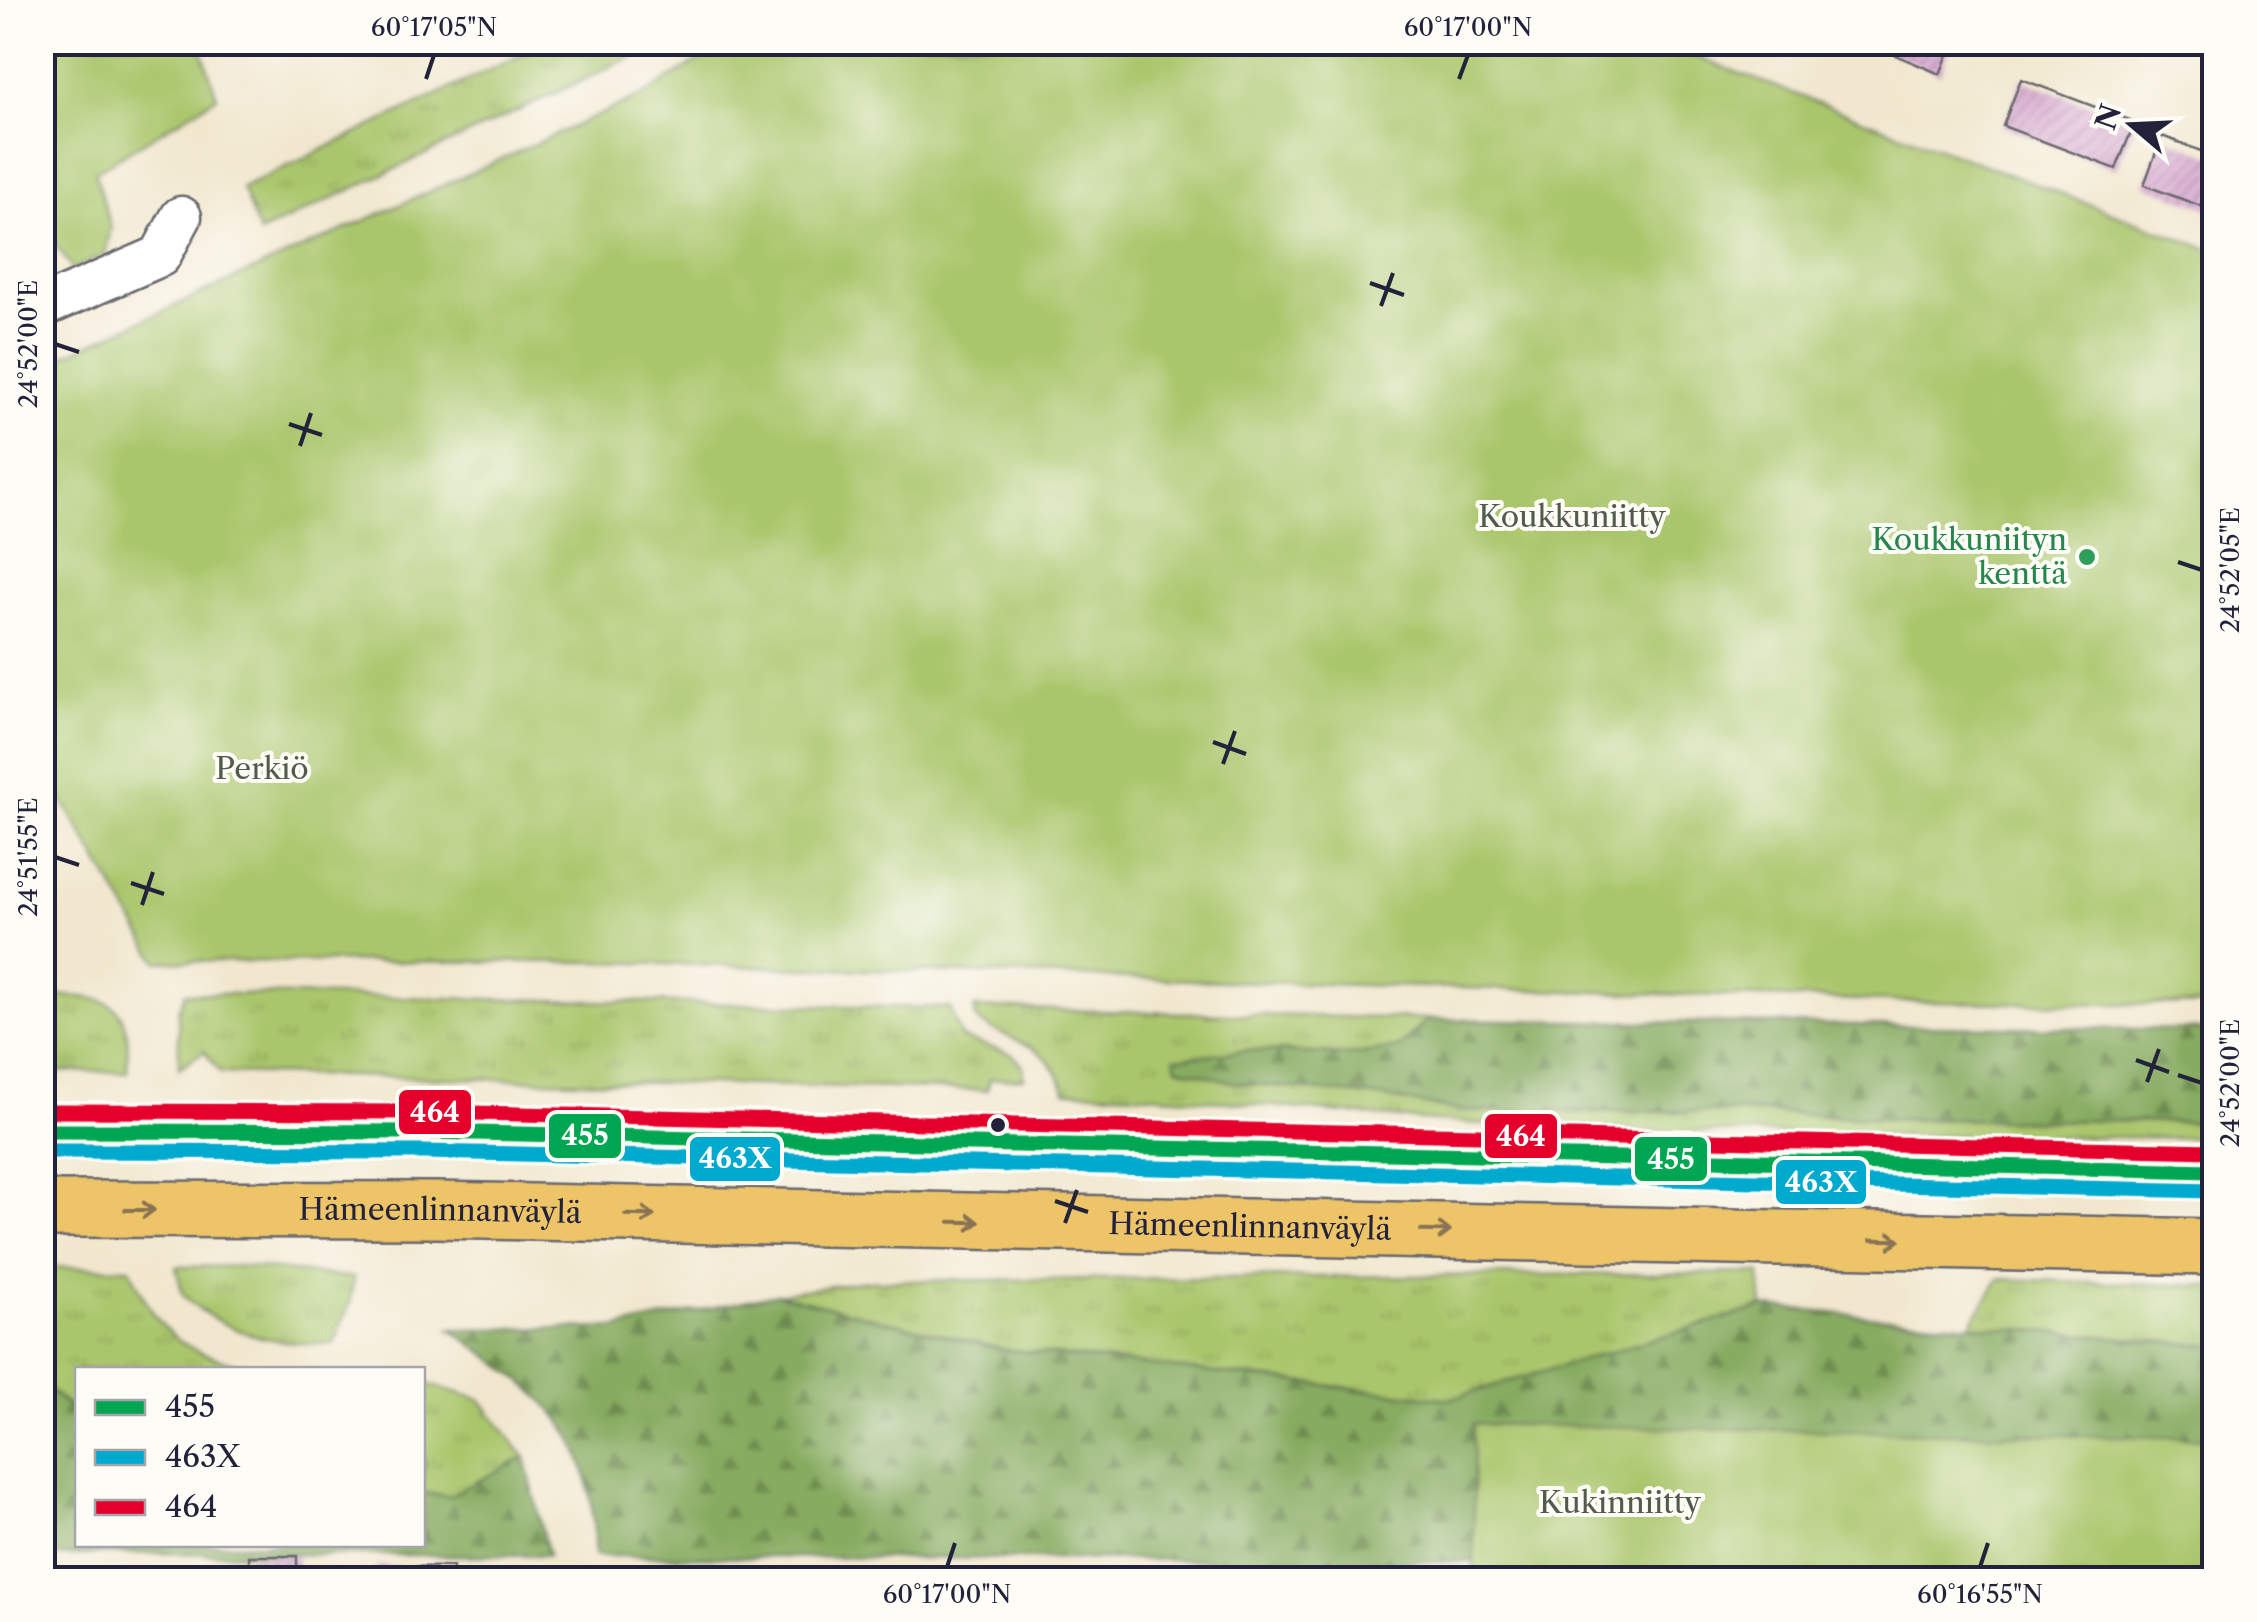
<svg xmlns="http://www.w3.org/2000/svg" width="2257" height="1622" font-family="'Libre Caslon Text',serif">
<defs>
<pattern id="grass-tufts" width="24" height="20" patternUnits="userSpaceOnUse" patternTransform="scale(2.5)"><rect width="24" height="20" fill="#aac66c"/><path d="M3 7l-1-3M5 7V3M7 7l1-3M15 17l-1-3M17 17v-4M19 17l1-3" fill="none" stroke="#92aa5e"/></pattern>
<pattern id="forest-firs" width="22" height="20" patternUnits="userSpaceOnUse" patternTransform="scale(2.5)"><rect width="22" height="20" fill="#87ab60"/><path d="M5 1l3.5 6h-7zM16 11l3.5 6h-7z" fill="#6e8b50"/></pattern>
<pattern id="building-hatch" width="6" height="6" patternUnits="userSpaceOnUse" patternTransform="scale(2.5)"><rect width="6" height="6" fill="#d6a4ce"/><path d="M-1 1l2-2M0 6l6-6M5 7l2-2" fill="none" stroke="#ad85a8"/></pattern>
</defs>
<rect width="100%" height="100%" fill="#fdfcf7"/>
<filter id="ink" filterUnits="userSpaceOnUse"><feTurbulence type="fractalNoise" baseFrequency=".01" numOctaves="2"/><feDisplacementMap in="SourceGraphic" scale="20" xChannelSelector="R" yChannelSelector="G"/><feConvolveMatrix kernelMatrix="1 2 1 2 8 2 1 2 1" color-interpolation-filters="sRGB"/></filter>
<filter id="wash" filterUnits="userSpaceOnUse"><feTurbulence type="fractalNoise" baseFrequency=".0048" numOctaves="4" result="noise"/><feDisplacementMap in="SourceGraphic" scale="40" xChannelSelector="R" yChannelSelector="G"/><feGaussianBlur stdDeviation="2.25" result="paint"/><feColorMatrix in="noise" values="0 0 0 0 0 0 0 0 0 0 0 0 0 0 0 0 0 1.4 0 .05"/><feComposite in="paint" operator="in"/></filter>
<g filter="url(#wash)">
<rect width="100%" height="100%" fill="#f1e7ce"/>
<!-- grass -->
<g fill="url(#grass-tufts)" stroke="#667454" stroke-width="2.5">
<polygon points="546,43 661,43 259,233 242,188"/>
<polygon points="185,993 950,1008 961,1038 1012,1054 1023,1065 1024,1078 990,1079 987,1090 221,1073 204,1051 179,1068 178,1011"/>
<path d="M43,995C109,997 133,996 127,1072L43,1071Z"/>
<path d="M974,1008L1429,1019L1398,1048L1348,1055L1250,1050L1374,1096L1462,1111L1761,1112L1886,1119L2214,1122V1138C1960,1135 1704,1137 1450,1122C1322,1114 1195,1094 1066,1091C1045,1038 1018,1047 976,1020Z"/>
<path d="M238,1266L354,1278L350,1303L333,1344C276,1344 226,1336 183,1295L176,1267Z"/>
<path d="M43,1267L130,1268C161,1340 181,1351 257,1369L78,1370L77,1413L43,1385Z"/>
<polygon points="1760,1273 1763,1307 1449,1399 1001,1349 777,1294 866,1281"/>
<polygon points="1999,1279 2214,1286 2214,1346 1969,1327"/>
<polygon points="423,1383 480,1399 525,1457 449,1496 423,1493"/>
</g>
<!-- forest -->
<g fill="url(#forest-firs)" stroke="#54664e" stroke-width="2.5">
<polygon points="1429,1019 2214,1030 2214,1122 1886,1119 1761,1112 1462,1111 1374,1096 1232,1082 1177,1067 1175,1058 1250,1050 1348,1055 1398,1048"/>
<path d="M777,1294L1001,1349L1449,1399L1763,1307L2214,1346V1579L1474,1580V1562L594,1556C596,1427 548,1397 450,1329L618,1328Z"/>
<polygon points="42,1385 77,1413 78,1544 422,1544 423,1493 449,1496 525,1457 548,1556 116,1553 43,1557"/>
</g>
<!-- park -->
<g fill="#aac66c" stroke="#667454" stroke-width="2.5">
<polygon points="729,42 1659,43 2214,251 2214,1005 1923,1002 600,962 157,961 43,767 43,365 642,96"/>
<polygon points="42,43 200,43 217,97 95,172 111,228 105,255 73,270 43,226"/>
<polygon points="1473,1424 2214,1438 2214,1579 1474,1579"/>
</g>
<g id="blocks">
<!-- building -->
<g fill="url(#building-hatch)">
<polygon points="1865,42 1953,42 1940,74"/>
<polygon points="2021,79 2135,122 2116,169 2003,126"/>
<polygon points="2162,136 2214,156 2214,211 2144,185"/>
<polygon points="249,1556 297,1556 297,1580 250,1580"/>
<polygon points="376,1566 453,1567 453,1580 376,1580"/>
</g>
</g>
</g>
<g filter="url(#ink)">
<use href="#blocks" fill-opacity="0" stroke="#6a676e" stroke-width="2.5"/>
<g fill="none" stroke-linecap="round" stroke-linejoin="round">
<defs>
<polyline id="street" points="42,307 160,256 181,217"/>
<g id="highway">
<polyline points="42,1131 424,1132 2214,1171"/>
<path id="s1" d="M42,1209L435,1210L2214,1247"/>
</g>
</defs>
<!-- street casing -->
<use href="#street" stroke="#6a676e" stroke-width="45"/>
<!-- highway casing -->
<use href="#highway" stroke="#6a676e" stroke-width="60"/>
<!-- street -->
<use href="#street" stroke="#fff" stroke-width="40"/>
<!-- highway -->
<use href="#highway" stroke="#eec469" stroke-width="55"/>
<defs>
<polyline id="bus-1" points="42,1131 424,1132 2214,1171"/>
<polyline id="bus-2" points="42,1151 424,1152 2214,1191"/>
<polyline id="bus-3" points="42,1111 424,1112 2214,1151"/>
</defs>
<!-- bus-1 casing -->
<use href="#bus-1" stroke="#fdfcf7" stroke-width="22"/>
<!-- bus-2 casing -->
<use href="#bus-2" stroke="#fdfcf7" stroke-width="22"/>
<!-- bus-3 casing -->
<use href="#bus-3" stroke="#fdfcf7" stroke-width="22"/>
<!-- bus-1 -->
<use href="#bus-1" stroke="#00a651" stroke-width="15"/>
<!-- bus-2 -->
<use href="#bus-2" stroke="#00a9ce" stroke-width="15"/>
<!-- bus-3 -->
<use href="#bus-3" stroke="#e4002b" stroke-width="15"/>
</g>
<!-- one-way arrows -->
<defs><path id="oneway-shaft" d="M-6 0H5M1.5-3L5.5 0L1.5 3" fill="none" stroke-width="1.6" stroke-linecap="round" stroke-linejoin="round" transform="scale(2.5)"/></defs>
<g stroke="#887352">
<use href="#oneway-shaft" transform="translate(140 1210)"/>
<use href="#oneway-shaft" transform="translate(640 1215) rotate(1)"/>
<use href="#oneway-shaft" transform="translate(965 1222) rotate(1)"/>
<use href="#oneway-shaft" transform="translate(1436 1231) rotate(1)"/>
<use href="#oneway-shaft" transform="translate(1886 1240) rotate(1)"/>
</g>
</g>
<!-- ticks -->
<path fill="none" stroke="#22223b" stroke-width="4" d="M426,79L434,55M1459,79L1468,55M1370,283L1404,295M1381,306L1393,273M55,344L79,352M289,424L322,435M300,446L311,413M2178,562L2202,570M1213,742L1246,754M1223,764L1235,731M55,857L79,865M131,883L164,894M142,905L153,872M2136,1060L2169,1072M2178,1075L2202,1083M2147,1082L2159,1049M1055,1201L1088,1212M1065,1223L1077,1190M947,1567L955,1543M1980,1567L1988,1543"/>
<!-- markers -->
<circle fill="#2e9e5b" stroke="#fdfcf7" stroke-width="4" cx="2087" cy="557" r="10"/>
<circle fill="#22223b" stroke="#fdfcf7" stroke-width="4" cx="998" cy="1125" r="9"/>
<g text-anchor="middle" stroke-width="8" stroke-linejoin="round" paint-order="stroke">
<!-- park labels -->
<g font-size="30" fill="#525b4c" stroke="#fdfcf7">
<text x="1572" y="527">Koukkuniitty</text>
<text x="262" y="779">Perkiö</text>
<text x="1620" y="1513">Kukinniitty</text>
</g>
<!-- leisure labels -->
<g font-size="30" fill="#27864d" stroke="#fdfcf7" text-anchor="end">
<text x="2067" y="550">Koukkuniityn<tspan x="2067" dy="34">kenttä</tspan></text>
</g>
<!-- street labels -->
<g font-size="30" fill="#22223b" stroke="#fdfcf7">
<text dy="10" stroke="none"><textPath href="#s1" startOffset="398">Hämeenlinnanväylä</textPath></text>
<text dy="10" stroke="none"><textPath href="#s1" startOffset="1208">Hämeenlinnanväylä</textPath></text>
</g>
</g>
<g stroke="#fdfcf7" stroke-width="4">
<rect x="397" y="1088" width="76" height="48" rx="10" fill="#e4002b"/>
<rect x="547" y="1112" width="76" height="48" rx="10" fill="#00a651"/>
<rect x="1483" y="1112" width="76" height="48" rx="10" fill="#e4002b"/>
<rect x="688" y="1135" width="94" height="48" rx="10" fill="#00a9ce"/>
<rect x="1633" y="1135" width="76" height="48" rx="10" fill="#00a651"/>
<rect x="1774" y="1158" width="94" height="48" rx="10" fill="#00a9ce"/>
</g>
<g font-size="28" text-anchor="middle" font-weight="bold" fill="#fff">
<text x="435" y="1122">464</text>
<text x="585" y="1145">455</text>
<text x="1521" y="1146">464</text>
<text x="735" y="1168">463X</text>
<text x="1671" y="1169">455</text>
<text x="1821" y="1192">463X</text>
</g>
<!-- margin -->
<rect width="2257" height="1622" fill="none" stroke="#fdfcf7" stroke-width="110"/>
<!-- legend -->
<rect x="75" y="1367" width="350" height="180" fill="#fdfcf7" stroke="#a5a5ac" stroke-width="2.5"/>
<rect x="95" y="1400" width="50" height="15" fill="#00a651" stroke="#a5a5ac" stroke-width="2.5"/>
<text x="165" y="1417" font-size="30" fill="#22223b">455</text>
<rect x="95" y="1450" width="50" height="15" fill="#00a9ce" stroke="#a5a5ac" stroke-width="2.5"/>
<text x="165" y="1467" font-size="30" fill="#22223b">463X</text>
<rect x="95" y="1500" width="50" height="15" fill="#e4002b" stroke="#a5a5ac" stroke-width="2.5"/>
<text x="165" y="1517" font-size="30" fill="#22223b">464</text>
<!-- north arrow -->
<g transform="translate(2132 125) rotate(289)" stroke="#fdfcf7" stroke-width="8" paint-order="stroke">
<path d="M0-8L18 38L0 25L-18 38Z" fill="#22223b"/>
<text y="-15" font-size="28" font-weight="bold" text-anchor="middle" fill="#22223b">N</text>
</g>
<rect x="55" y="55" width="2147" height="1512" fill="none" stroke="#22223b" stroke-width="4"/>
<g font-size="25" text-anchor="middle" fill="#22223b">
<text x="434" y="36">60°17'05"N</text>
<text x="1468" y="36">60°17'00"N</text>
<text transform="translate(28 344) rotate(-90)" y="9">24°52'00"E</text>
<text transform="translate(2230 570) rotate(-90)" y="9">24°52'05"E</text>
<text transform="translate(28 857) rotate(-90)" y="9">24°51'55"E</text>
<text transform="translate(2230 1083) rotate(-90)" y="9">24°52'00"E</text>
<text x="947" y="1603">60°17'00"N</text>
<text x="1980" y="1603">60°16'55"N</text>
</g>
</svg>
